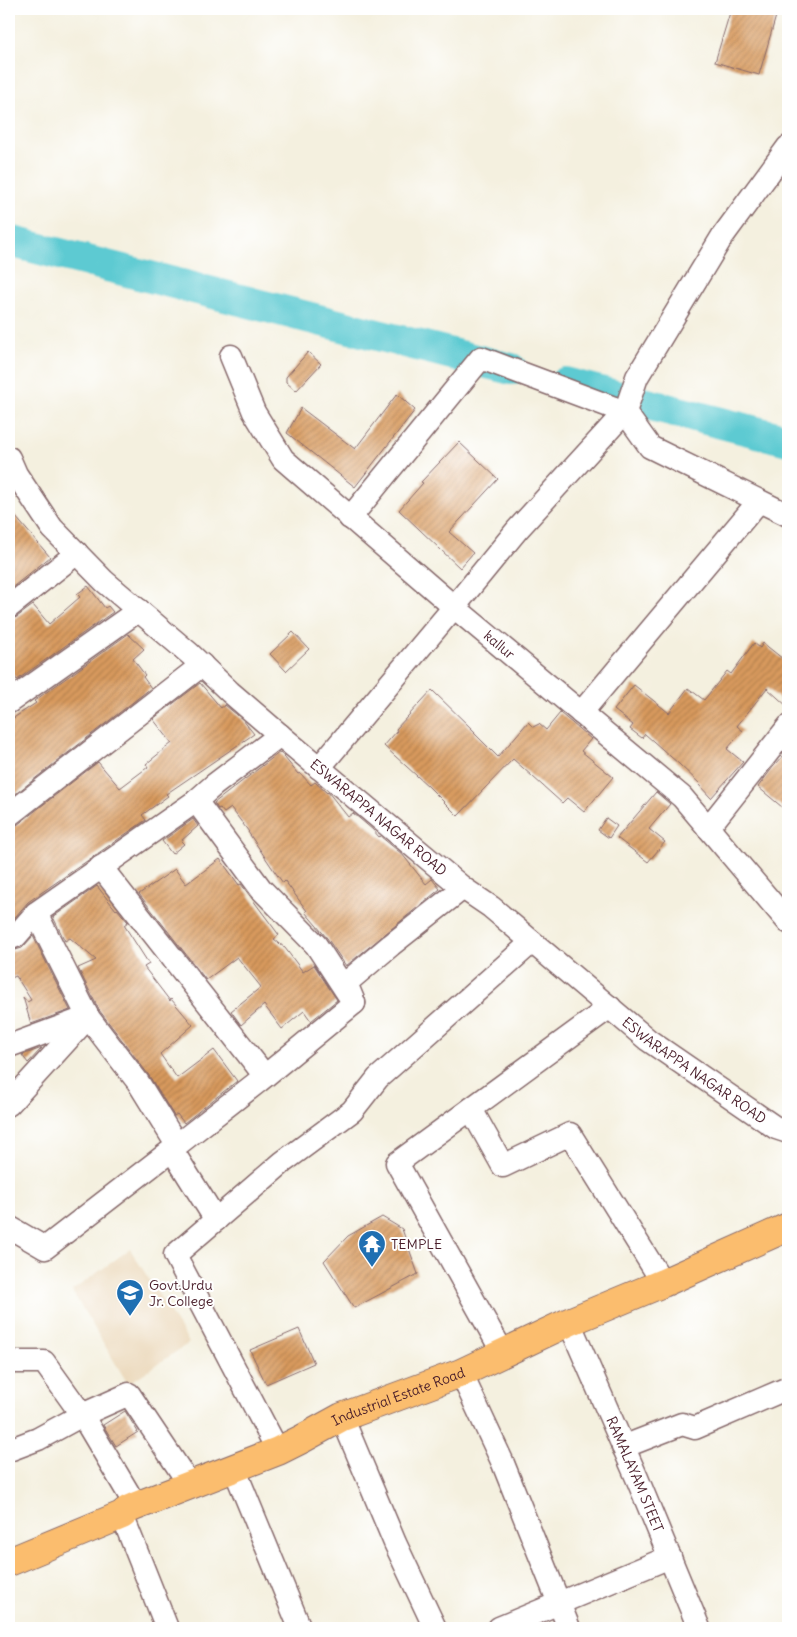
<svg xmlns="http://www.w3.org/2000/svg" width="797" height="1637" font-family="Delius,sans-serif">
<defs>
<pattern id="building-hatch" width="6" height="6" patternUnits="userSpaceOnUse" patternTransform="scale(1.25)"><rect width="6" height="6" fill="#d89a5d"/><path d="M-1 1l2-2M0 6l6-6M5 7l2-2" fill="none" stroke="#b17d4d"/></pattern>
</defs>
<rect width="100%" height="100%" fill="#fff"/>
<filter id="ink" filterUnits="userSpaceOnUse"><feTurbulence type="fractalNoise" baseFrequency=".02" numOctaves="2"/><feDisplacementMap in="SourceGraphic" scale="10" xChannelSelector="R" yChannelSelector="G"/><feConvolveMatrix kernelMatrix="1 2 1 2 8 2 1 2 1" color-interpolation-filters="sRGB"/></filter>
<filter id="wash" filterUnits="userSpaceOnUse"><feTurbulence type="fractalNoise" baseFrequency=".0096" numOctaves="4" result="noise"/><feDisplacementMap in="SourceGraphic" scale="20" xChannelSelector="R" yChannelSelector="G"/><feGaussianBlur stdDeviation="1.12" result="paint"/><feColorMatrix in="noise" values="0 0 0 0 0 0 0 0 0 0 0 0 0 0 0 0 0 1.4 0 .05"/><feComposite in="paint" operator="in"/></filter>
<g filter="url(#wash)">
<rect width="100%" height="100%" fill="#f4f0df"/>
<!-- built -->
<polygon fill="#ebd8ba" points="130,1249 189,1343 128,1384 72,1291"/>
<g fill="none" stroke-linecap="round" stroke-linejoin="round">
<!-- river -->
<g stroke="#5dcad2" stroke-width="32">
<polyline points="9,241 511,369"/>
<polyline points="565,383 788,440"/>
</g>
</g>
<g id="blocks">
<!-- building -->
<g fill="url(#building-hatch)">
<polygon points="731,9 778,9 759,75 715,62"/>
<polygon points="308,352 321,364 296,391 286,382 286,377"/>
<polygon points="397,394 415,410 355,487 287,433 301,408 355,449"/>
<polygon points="459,442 498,479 449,532 473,553 460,568 399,510 423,483 421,482"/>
<polygon points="9,509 50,557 9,590"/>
<polygon points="88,586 105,608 108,606 113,612 17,680 9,669 9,620 17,617 33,605 49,624 80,597 77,594"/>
<polygon points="293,632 309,649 286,671 270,654"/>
<polygon points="128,634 144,649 133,659 145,675 143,677 151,688 9,799 9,721 36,703 34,701"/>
<polygon points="754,643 760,648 763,643 788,663 788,707 767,688 737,726 743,731 727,749 743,762 711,798 699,785 700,784 679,764 645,734 642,738 630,729 633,725 614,710 634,685 669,713 688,688 704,700 727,671 731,674"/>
<polygon points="200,683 221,708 225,705 243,720 254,734 166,794 168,796 142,815 146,820 28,902 9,924 9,828 17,825 98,762 120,788 148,767 146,764 172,743 153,719"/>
<polygon points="432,690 475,732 474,733 498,757 528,722 533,727 539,724 546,730 560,713 591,739 581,751 613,777 584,812 567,798 562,803 513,759 458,816 428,786 384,746 397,731 396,729"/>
<polygon points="788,751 788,812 758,787 773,767"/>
<polygon points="280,752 298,774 300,773 311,785 315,782 327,793 328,792 348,817 353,813 373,830 379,837 380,836 402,854 426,884 432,879 440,889 346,966 327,938 305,912 307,911 285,881 283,883 275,872 248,832 249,832 231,808 224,813 220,808 218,809 214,803"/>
<polygon points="656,792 670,804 649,829 665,842 648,862 617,838"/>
<polygon points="606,818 617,826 609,838 598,830"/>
<polygon points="193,819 198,826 181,841 184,844 172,854 162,841"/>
<polygon points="220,859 239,885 241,884 279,935 274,939 285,948 303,972 314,965 337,1000 311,1021 304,1011 282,1029 264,1005 241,1025 231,1011 261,987 237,957 206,980 139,894 175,869 186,884"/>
<polygon points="97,886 116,910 117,909 128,922 124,925 149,964 144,967 170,1001 171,999 193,1025 160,1054 177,1078 214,1050 237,1081 184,1123 177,1114 174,1116 148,1074 99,1010 78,968 96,960 70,938 65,941 53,917"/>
<polygon points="33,936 70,1010 31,1024 23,997 27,1002 31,1000 16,976 9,979 9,952 22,948"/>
<polygon points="42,1048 28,1063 22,1055"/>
<polygon points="382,1217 402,1229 418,1274 354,1308 324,1261 348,1236"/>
<polygon points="299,1329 314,1363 266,1384 250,1350"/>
<polygon points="125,1411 138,1432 116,1446 103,1425"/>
</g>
</g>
</g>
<g filter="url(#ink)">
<use href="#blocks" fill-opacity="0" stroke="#86686a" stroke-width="1"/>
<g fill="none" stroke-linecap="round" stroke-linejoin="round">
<defs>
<g id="minor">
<path id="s1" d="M231,356L254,412L283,459L454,607L682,797L788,922"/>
<path id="s2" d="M9,458L16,474L52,528L104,581L190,654L230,692L280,735L463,888L491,907L648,1040L776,1128L788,1132"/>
<polyline points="350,518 481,358 625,412 650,447 788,515"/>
<polyline points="9,607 77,553"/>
<polyline points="9,702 139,610"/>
<polyline points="581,713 759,501"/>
<polyline points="319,768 454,607 517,530 625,412 637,377 722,237 788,147"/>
<polyline points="196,801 261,889 316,945 354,1003"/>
<polyline points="9,815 202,665"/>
<polyline points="708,828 788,727"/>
<polyline points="101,867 265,1076"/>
<polyline points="36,913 88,1017 138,1082 177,1145"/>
<polyline points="9,939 16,936 36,913 196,801 214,785 280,735"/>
<polyline points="353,1000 346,983 391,945 463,888"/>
<polyline points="9,1046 85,1018"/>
<polyline points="9,1104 88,1017"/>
<polyline points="471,1109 503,1166 570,1134 663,1283"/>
<polyline points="216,1220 172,1150 177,1145 259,1081 354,1003"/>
<polyline points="9,1227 45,1248 172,1150"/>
<path id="s3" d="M569,1322L637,1478L699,1628"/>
<polyline points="503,1353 397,1163 610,1007"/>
<polyline points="9,1362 44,1362 82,1415 136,1506"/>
<polyline points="461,1373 502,1461 569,1628"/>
<polyline points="342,1417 395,1543 435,1628"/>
<polyline points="623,1447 682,1424 695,1428 788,1388"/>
<polyline points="9,1450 38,1439 82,1415 129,1394 190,1485"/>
<polyline points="278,1451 175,1255 283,1162 352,1111 378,1078 532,942"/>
<polyline points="234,1468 300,1628"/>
<polyline points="122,1515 167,1628"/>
<polyline points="499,1628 670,1557"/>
</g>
<g id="major">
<path id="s4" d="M9,1562L122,1515L129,1509L136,1506L278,1451L302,1439L342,1417L461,1373L569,1322L663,1283L788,1227"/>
</g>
</defs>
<!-- minor casing -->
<use href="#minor" stroke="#86686a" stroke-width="25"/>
<!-- major casing -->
<use href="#major" stroke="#86686a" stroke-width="30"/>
<!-- minor -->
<use href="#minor" stroke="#fff" stroke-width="22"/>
<!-- major -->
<use href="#major" stroke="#fbbd6e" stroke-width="28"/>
</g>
</g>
<!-- icons -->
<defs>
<symbol id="temple-pin" viewBox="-11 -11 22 30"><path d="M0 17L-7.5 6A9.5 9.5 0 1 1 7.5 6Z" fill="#1f6fb2" stroke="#fff"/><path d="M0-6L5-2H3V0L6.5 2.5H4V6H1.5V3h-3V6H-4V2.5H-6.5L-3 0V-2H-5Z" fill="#fff"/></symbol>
<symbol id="university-pin" viewBox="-11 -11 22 30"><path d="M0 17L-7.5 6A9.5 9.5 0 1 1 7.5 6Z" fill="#1f6fb2" stroke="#fff"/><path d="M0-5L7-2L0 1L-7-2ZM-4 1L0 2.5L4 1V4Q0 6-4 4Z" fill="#fff"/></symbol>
</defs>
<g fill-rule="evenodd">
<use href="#temple-pin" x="356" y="1228" width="32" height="43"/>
<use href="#university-pin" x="114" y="1277" width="32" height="43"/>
</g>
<g text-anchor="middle" stroke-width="4" stroke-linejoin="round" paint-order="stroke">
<!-- street labels -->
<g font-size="14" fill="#4a1f2b" stroke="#fff">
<text dy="5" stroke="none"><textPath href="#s1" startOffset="401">kallur</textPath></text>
<text dy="5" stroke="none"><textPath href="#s2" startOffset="519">ESWARAPPA NAGAR ROAD</textPath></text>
<text dy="5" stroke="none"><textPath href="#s2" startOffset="924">ESWARAPPA NAGAR ROAD</textPath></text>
<text dy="5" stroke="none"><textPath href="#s4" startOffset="424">Industrial Estate Road</textPath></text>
<text dy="5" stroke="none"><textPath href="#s3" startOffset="166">RAMALAYAM STEET</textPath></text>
</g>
<!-- poi labels -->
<g font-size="14" fill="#4a1f2b" stroke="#fff" text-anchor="start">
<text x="391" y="1249">TEMPLE</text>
<text x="149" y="1290">Govt.Urdu<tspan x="149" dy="16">Jr. College</tspan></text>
</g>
</g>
<!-- margin -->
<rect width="797" height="1637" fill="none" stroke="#fff" stroke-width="30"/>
</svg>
